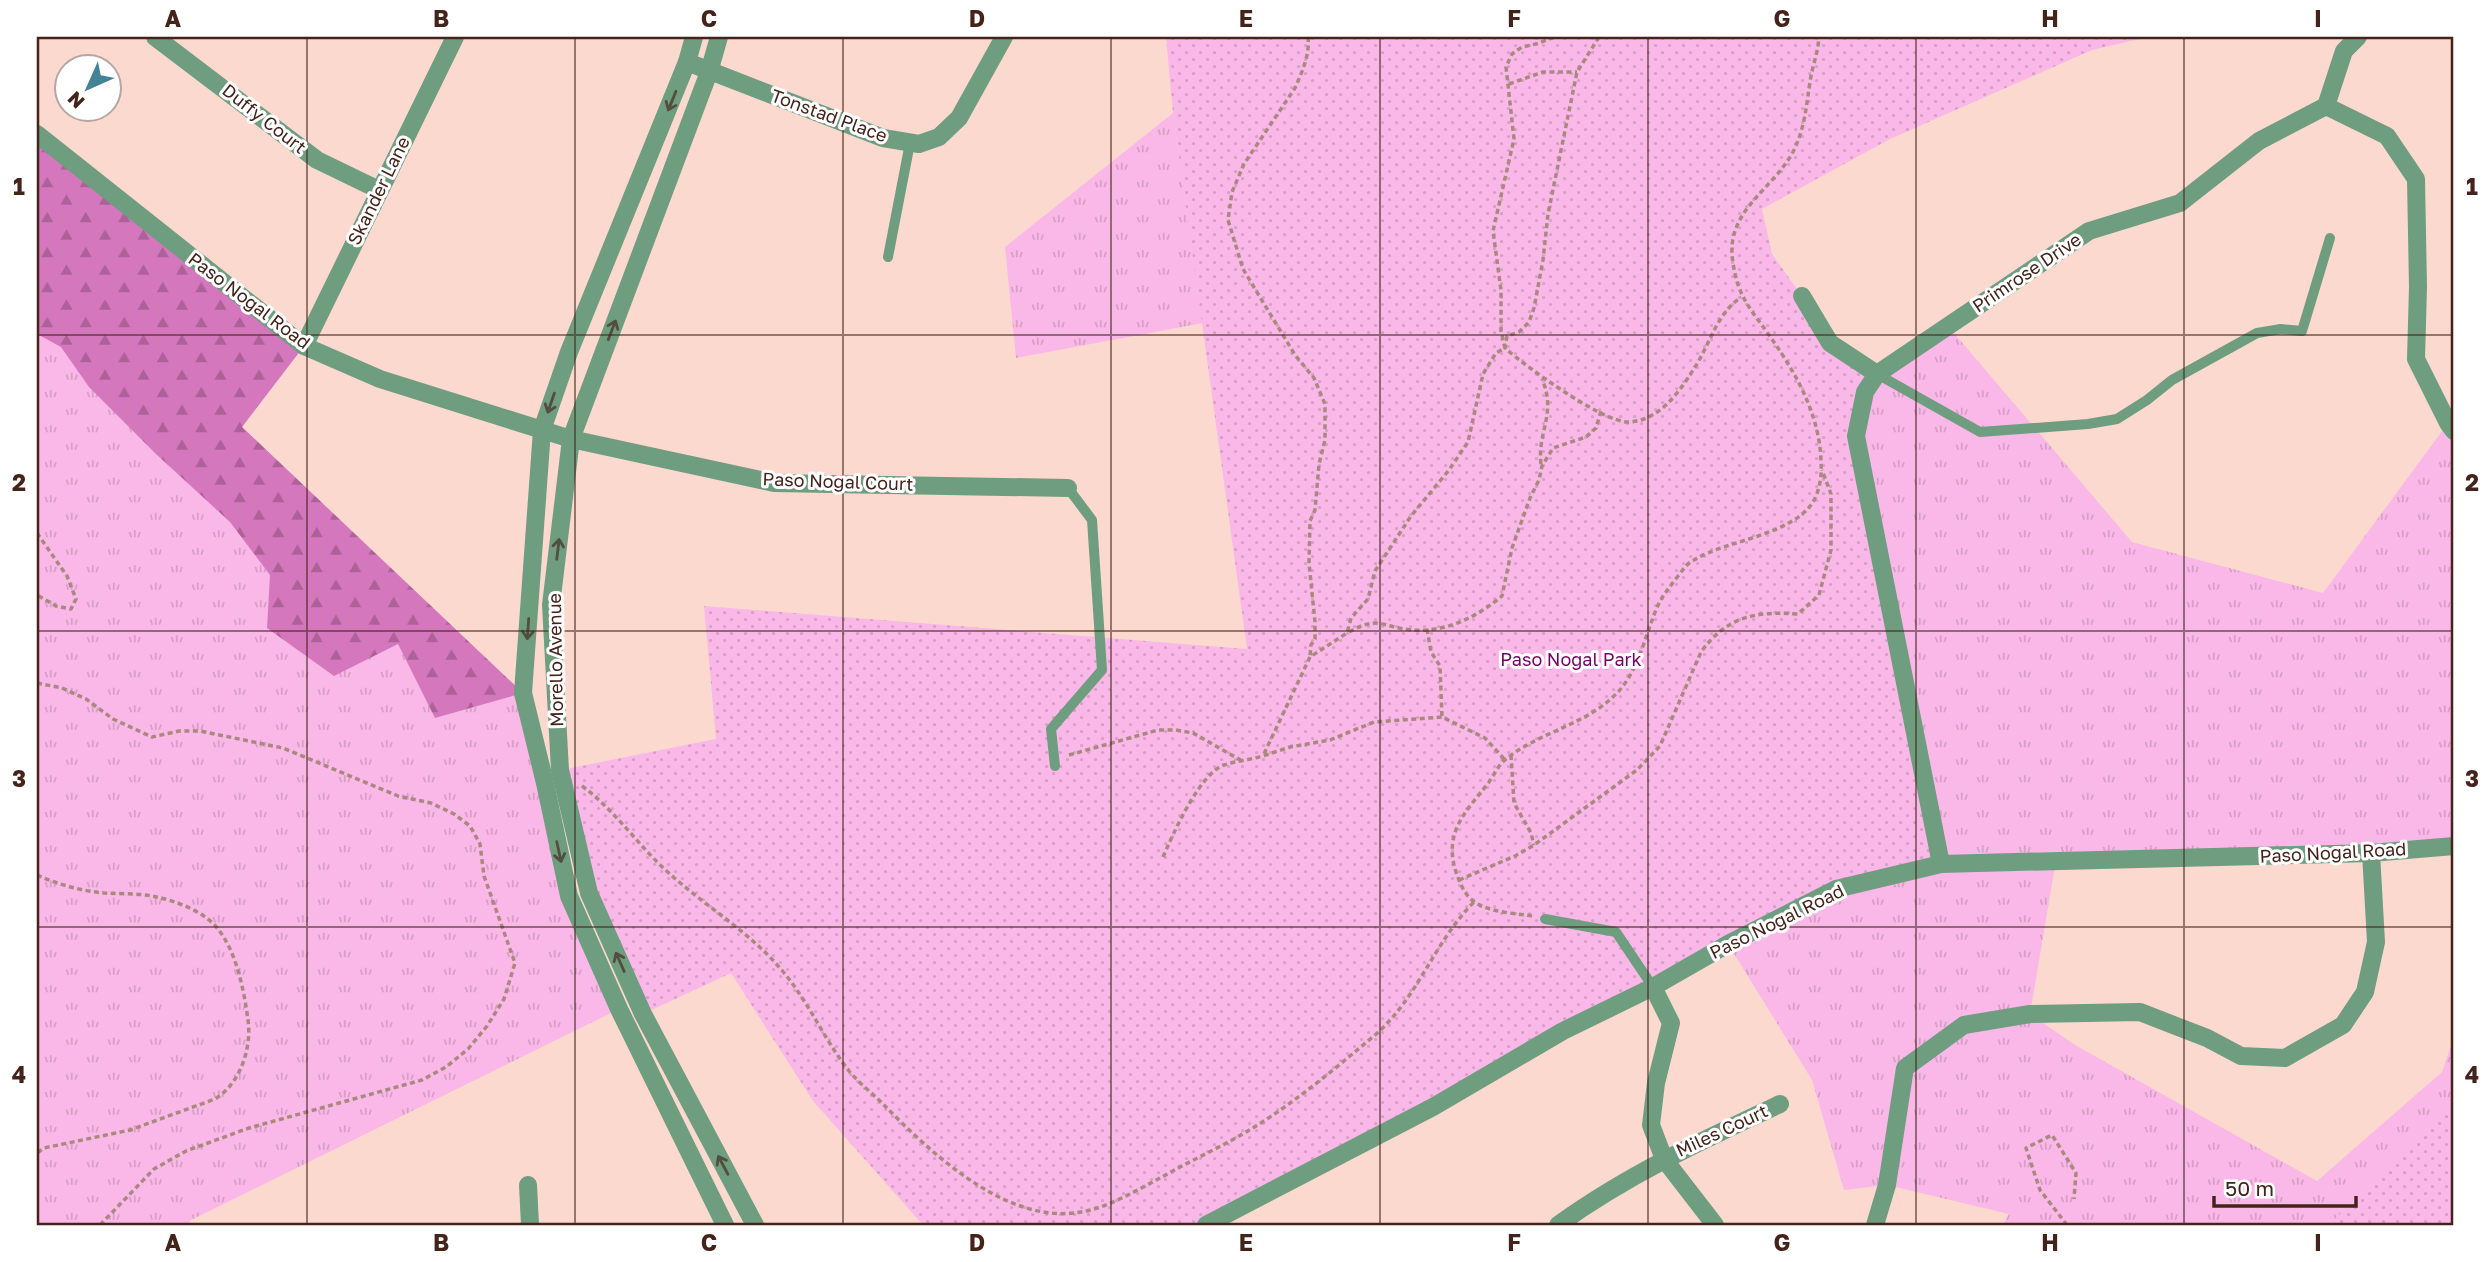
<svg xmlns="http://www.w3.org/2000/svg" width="2491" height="1262" font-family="'Golos Text',sans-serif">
<defs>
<pattern id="grass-tufts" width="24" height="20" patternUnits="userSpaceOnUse" patternTransform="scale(1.75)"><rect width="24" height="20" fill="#f9b8e7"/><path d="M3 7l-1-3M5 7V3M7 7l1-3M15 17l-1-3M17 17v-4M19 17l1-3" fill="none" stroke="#d79ec6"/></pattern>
<pattern id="forest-firs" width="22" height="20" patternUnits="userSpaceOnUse" patternTransform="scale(1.75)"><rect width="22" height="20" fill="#d577bd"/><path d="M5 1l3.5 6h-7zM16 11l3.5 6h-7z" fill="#ae6199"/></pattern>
<pattern id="park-dots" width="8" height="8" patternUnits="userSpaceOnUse" patternTransform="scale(1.75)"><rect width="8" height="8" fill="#f9b8e7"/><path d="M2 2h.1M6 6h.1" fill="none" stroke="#d79ec6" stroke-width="1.8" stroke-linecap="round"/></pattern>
</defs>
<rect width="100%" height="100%" fill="#fcd9ce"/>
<!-- grass -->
<g fill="url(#grass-tufts)">
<polygon points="1173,113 1203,323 1016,358 1005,247"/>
<polygon points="37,134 304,346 242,427 523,693 569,896 619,1009 191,1220 188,1225 37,1225"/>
<polygon points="1948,326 2132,542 2323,593 2448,423 2454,431 2454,846 2056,860 2030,1014 2075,1045 2317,1181 2442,1072 2454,1037 2454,1225 2003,1225 2009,1214 1887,1185 1844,1190 1812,1080 1728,944 1856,436 1865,392"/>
</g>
<!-- forest -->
<polygon fill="url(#forest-firs)" points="37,134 304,346 242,427 523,693 435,718 398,644 334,676 267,628 270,575 230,522 156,454 89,387 61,347 37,334"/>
<!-- park -->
<g fill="url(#park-dots)">
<polygon points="1166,37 2148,37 2092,50 1890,139 1762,209 1772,254 1802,296 1830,343 1877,374 1856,436 1941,864 1836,889 1206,1225 923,1225 813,1101 731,973 643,1014 589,893 566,769 716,739 704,606 1247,649 1173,113"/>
<polygon points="2454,1100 2454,1225 2329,1225"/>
</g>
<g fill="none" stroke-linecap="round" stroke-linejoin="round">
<!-- path -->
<g stroke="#aa887e" stroke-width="3.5" stroke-dasharray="5 3.5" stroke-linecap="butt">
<path d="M1308,37C1310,55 1302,72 1295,88L1244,164L1232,192L1228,220L1243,269L1295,355L1314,378L1325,404V440L1319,464L1315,510L1310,521L1309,563L1315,622V639L1311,645L1310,656"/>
<path d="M1599,37L1577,72L1548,214L1543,260L1534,308L1529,322L1519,332L1507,336L1505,348C1525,366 1602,422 1628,422C1660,421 1680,391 1695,367C1711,342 1716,315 1741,297"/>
<polyline points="1509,84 1543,72 1577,72"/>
<path d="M1541,464C1537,432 1557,414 1542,379"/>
<polyline points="37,533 67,576 76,599 71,609 56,606 37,595"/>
<polyline points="1427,629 1431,652 1440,666 1442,717"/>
<path d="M1349,632C1379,615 1382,627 1411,630C1445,633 1477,617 1502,596L1512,548L1530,498L1539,480L1542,466L1553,448L1586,437L1596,428L1601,411"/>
<polyline points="37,683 62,688 86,699 113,719 152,737 179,731 200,731 283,748 398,796 431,803 454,814 470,826 480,844 484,876 515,963 504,999 487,1026 468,1049 446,1067 422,1080 249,1128 186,1151 154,1169 100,1225"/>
<polyline points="1069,755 1158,730 1176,730 1193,733 1244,762"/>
<polyline points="1511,755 1514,803 1531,833 1534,845"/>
<polyline points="1504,759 1485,738 1442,717 1374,722 1330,740 1290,747 1263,756 1310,657 1347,633 1351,618 1368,599 1375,571 1411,516 1449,470 1468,442 1483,374 1496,353 1505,348 1501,331 1501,290 1493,231 1514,139 1506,67 1512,54 1522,47 1536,44 1555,37"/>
<path d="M582,786C616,811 639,847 670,874C704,905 749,932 779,967C807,998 823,1038 849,1071C859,1083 872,1093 883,1104C929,1151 1002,1221 1074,1213C1105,1210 1135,1191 1162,1177C1193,1159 1226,1145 1256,1126C1298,1100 1337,1067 1375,1035C1418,998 1434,942 1474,902"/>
<path d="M1163,857C1173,834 1200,773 1224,765C1236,761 1250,760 1262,756"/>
<path d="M37,875C57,884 81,891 104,893C119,894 136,893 152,896C174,900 204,911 218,929C237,953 244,991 248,1020C252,1048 240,1084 215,1099L130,1130L44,1148L37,1153"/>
<path d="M1459,880L1515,856L1534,845L1637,770L1660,746L1701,652C1727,616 1756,611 1798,614L1819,595L1831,550V494L1822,470"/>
<path d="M1532,916C1514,913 1493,913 1476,903C1466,897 1461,886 1457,875C1442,833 1465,813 1489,782C1494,775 1499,764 1506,759C1539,732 1586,725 1616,694C1638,672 1644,639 1656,610C1661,597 1669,588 1678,576C1683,570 1686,564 1694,560C1726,540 1791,536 1813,502C1820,490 1822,475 1821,462C1820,415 1796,373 1769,335C1750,308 1738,297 1733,263C1724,210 1773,191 1794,150C1805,127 1806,107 1810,82C1812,67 1818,53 1819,37"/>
<polyline points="2067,1225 2040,1190 2026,1148 2052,1135 2076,1173 2074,1199"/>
</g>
<!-- service -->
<g stroke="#6f9d80" stroke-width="10">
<polyline points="888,257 910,143"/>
<polyline points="1877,374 1980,432 2088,424 2117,419 2147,400 2172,380 2257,333 2281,329 2302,331 2330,238"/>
<polyline points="1055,766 1051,729 1102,670 1092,520 1068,488"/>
<polyline points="1545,919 1616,932 1653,987"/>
</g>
<!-- minor -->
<g stroke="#6f9d80" stroke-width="18">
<polyline points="155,37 317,160 379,190"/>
<polyline points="687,62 883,138 919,144 939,137 959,118 1004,37"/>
<polyline points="2326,106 2344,51 2358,37"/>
<polyline points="1802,296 1830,343 1877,374"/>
<polyline points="304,346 455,37"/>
<polyline points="571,439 774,483 1068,488"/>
<polyline points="1941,864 1856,436 1865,392 1877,374 2089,231 2180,203 2259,141 2326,106 2387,136 2416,179 2418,287 2416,359 2448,423 2454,431"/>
<polyline points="1653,987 1671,1023 1656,1083 1651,1125 1664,1159 1715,1225"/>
<polyline points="528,1185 530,1225"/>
<path d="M1558,1225C1627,1175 1703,1140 1780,1104"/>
<polyline points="1875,1225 1887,1185 1905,1068 1964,1025 2030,1014 2140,1012 2207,1038 2241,1056 2285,1058 2343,1025 2365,992 2376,942 2371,853"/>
</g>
<!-- tertiary -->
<g stroke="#6f9d80" stroke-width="18">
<polyline points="694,37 687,62 569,352 542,430 523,693 545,783 569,896 619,1009 725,1225"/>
<polyline points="719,37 709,72 571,439 551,605 560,770 589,893 643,1014 755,1225"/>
<polyline points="37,134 304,346 380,379 571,439"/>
<polyline points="1206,1225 1433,1107 1563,1031 1653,987 1728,944 1836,889 1941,864 2371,853 2454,846"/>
</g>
</g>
<!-- one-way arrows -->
<defs><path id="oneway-shaft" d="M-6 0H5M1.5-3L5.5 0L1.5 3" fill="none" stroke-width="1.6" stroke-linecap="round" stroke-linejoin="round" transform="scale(1.75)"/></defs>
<g stroke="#534e3e">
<use href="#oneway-shaft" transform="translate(672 101) rotate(112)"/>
<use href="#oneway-shaft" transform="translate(612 330) rotate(-69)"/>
<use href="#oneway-shaft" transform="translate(551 403) rotate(109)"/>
<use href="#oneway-shaft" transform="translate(558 549) rotate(-83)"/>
<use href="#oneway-shaft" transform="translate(528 629) rotate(94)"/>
<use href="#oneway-shaft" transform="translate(559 852) rotate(78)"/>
<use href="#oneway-shaft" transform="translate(620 962) rotate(-114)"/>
<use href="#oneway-shaft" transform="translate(723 1165) rotate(-118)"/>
</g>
<!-- grid -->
<path fill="none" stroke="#44231a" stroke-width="2" stroke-opacity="0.55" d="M307,37V1225M575,37V1225M843,37V1225M1111,37V1225M1380,37V1225M1648,37V1225M1916,37V1225M2184,37V1225M37,335H2454M37,631H2454M37,927H2454"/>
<g text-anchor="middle" stroke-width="6" stroke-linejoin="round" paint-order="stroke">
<!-- street labels -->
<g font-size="18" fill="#44231a" stroke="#fff">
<text transform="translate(829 116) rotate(20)" y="6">Tonstad Place</text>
<text transform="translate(264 119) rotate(38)" y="6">Duffy Court</text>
<text transform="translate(379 191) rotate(-64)" y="6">Skander Lane</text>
<text transform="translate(2027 273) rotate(-34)" y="6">Primrose Drive</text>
<text transform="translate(249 301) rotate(37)" y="6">Paso Nogal Road</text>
<text transform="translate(838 482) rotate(2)" y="6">Paso Nogal Court</text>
<text transform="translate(556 660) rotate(-91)" y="6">Morello Avenue</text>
<text transform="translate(2333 853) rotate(-3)" y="6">Paso Nogal Road</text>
<text transform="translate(1777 922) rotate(-26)" y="6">Paso Nogal Road</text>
<text transform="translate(1722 1131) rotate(-25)" y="6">Miles Court</text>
</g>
<!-- park labels -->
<g font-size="18" fill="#790066" stroke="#fff">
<text x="1571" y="666">Paso Nogal Park</text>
</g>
</g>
<!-- border -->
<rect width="2491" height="1262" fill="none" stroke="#ffffff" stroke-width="77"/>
<!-- north arrow -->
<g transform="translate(88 88) rotate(225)"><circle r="33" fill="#ffffff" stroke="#b4a7a3" stroke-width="2"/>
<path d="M0-5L12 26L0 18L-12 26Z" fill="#428495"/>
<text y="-10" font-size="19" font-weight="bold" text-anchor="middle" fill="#44231a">N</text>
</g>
<!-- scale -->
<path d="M2214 1196v10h142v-10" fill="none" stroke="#44231a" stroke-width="3.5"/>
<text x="2225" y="1196" font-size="21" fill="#44231a" stroke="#ffffff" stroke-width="5" paint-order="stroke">50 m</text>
<rect x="38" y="38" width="2414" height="1186" fill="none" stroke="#44231a" stroke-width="2.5"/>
<g font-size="23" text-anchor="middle" font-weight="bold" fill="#44231a">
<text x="173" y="27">A</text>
<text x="441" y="27">B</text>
<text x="709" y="27">C</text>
<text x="977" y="27">D</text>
<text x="1246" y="27">E</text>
<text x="1514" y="27">F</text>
<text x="1782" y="27">G</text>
<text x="2050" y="27">H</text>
<text x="2318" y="27">I</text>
<text x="19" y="195">1</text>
<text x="2472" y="195">1</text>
<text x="19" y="491">2</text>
<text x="2472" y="491">2</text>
<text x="19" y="787">3</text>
<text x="2472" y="787">3</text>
<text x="19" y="1083">4</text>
<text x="2472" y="1083">4</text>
<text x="173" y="1251">A</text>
<text x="441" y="1251">B</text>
<text x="709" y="1251">C</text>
<text x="977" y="1251">D</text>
<text x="1246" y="1251">E</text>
<text x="1514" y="1251">F</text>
<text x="1782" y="1251">G</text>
<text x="2050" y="1251">H</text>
<text x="2318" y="1251">I</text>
</g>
</svg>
